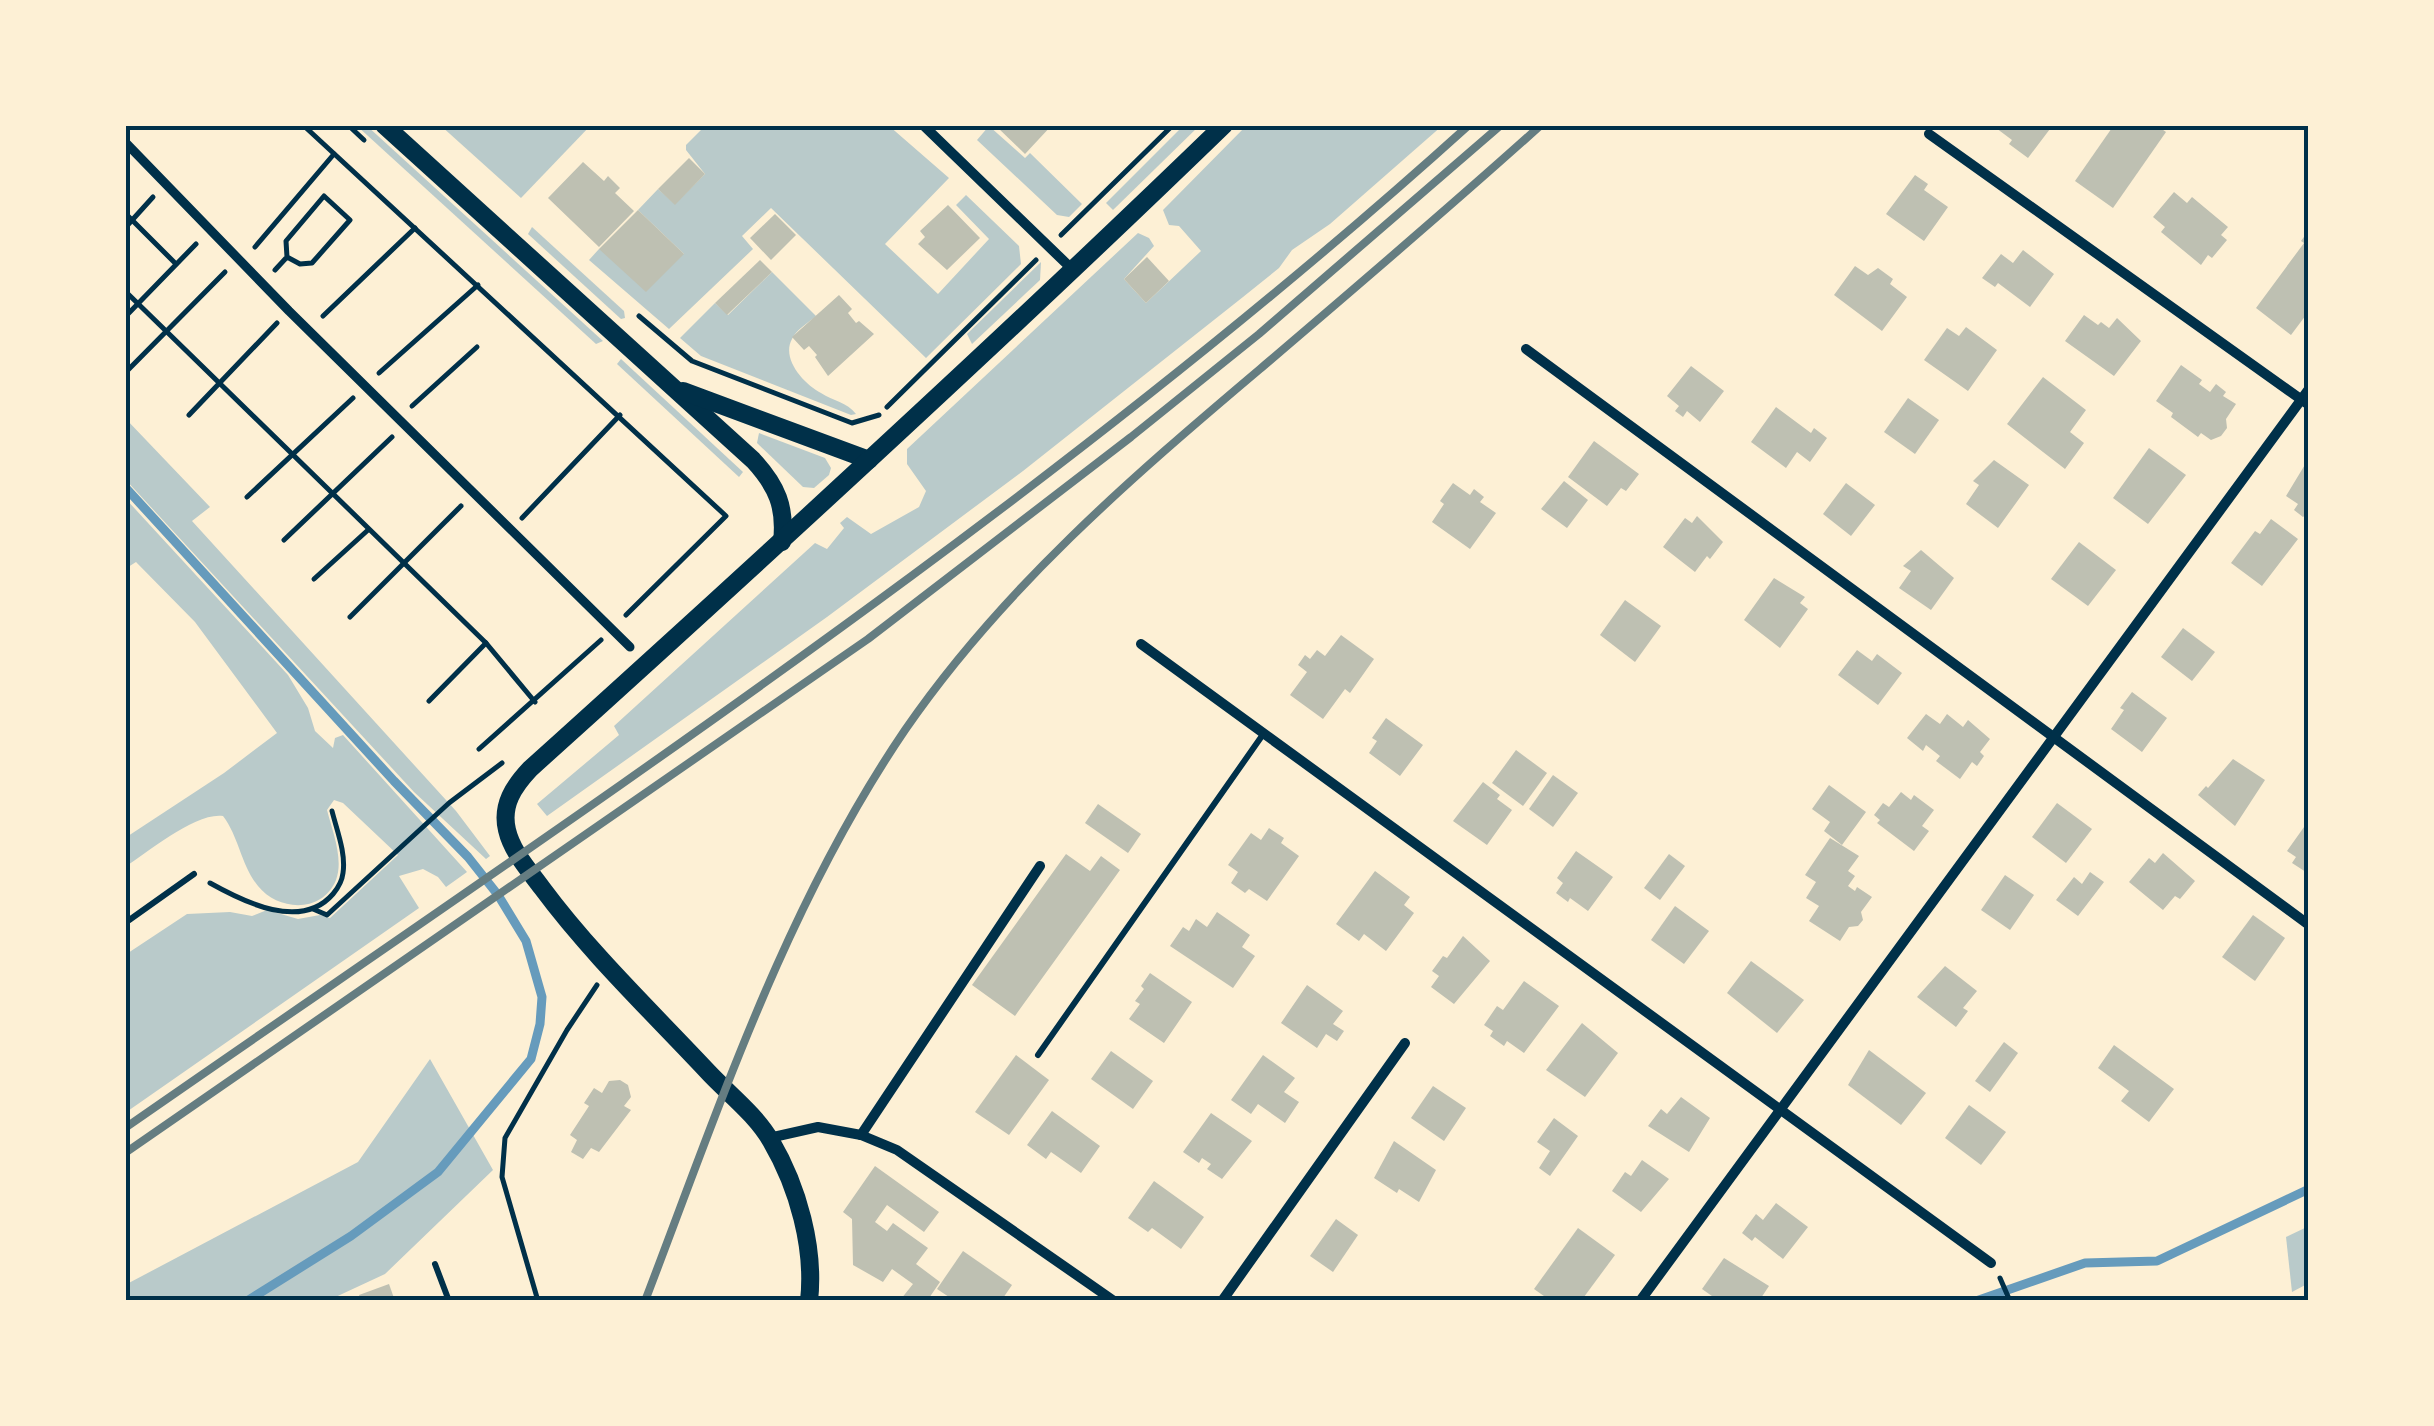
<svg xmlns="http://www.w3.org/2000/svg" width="2434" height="1426" font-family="Manrope,sans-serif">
<rect width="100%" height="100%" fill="#fdf0d5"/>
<!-- green -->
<g fill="#b9caca">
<polygon points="356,125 366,125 603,341 596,344"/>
<polygon points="440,125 591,125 521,198"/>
<polygon points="706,125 888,125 949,178 885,244 938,294 989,239 956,205 966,195 1019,246 1021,264 926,358 771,208 742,236 753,249 669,329 589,260 599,249 684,254 638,210 658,189 675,204 705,174 686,150 686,145"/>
<polygon points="1184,125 1200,125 1113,210 1106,203"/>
<polygon points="1247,125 1443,125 1330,224 1292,250 1279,268 1243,297 1023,471 827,617 547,816 537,804 619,735 614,726 815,543 827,549 844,528 840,523 847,517 871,534 919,507 926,491 907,464 907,449 1138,233 1149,238 1154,246 1124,279 1146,303 1201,251 1179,226 1169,225 1163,210"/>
<polygon points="989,126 1025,158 1030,153 1082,204 1069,217 1057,215 977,140"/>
<polygon points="532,227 624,311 625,318 621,319 528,234"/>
<polygon points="1041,262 1040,280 972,344 967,334"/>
<path d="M772,272L816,316C808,323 796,330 792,339C781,359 804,384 821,393C833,401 847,402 856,414L851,415L701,356L680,338L715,303L728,315Z"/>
<polygon points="621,359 743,472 739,477 617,364"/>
<polygon points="125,418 210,507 192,521 456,811 490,856 486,859 414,792 125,479"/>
<polygon points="759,433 825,458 831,468 829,475 814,488 803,487 757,443"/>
<path d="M125,498L288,675L308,708L315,731L333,748L335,738L343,735L467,872L446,887L438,877L423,869L399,876L419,908L125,1113V955L187,914L230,912L252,916L267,910L298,919L320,915L330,918L398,855L343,803L334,800L327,810C332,830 344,859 336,880C322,914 278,911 258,886C241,865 239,837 223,816C196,812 148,852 125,867V838L224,773L277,733L195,622L136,562L125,569Z"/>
<polygon points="430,1059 493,1170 385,1274 327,1301 125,1301 125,1285 358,1162"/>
<polygon points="2309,1226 2309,1283 2292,1292 2286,1237"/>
</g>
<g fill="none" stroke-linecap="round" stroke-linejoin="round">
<!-- stream -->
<g stroke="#669bbc" stroke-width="9">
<polyline points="125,487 394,781 468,857 498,895 526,941 542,997 540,1024 531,1059 438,1172 351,1236 247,1301"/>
<polyline points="1976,1301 2085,1263 2157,1261 2309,1189"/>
</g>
</g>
<!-- building -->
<g fill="#bec0b2">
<polygon points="995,125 1052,125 1025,154"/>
<polygon points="1992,125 2053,125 2028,158 2009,144 2012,140"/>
<polygon points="2114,125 2156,125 2166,132 2113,208 2075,181"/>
<polygon points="689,158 705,174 675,205 658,189"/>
<polygon points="583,162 604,181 608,176 620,188 615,193 634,211 599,247 548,198"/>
<polygon points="1915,175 1928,184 1924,190 1948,207 1924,241 1886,214"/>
<polygon points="2174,192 2187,203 2192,197 2228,227 2221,235 2227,240 2212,258 2208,255 2201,265 2161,232 2165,227 2153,217"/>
<polygon points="948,205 980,238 947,270 918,244 925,237 920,231"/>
<polygon points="638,210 684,254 646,292 599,249"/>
<polygon points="775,214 796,235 771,260 750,238"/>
<polygon points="2309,230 2309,311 2291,335 2256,308 2304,243 2301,241"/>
<polygon points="2023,250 2054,274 2030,307 1998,283 1995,287 1982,278 2001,254 2013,263"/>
<polygon points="1147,257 1169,281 1146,303 1124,279"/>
<polygon points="760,260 772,272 727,315 715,303"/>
<polygon points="1855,266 1868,275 1878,268 1893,279 1890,284 1907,297 1882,331 1834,295"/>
<polygon points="839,295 852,309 848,313 856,323 859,321 874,334 828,376 815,357 817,355 809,346 804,350 792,337"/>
<polygon points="2084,315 2098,325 2101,322 2109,328 2117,318 2141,341 2114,376 2065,341"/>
<polygon points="1966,327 1997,350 1968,391 1924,360 1947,328 1959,336"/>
<polygon points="2181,365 2202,380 2199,384 2210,392 2216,384 2226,392 2223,396 2236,404 2226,419 2227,428 2221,436 2211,440 2201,433 2198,437 2171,417 2173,413 2156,401"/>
<polygon points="1691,366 1724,391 1700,422 1687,411 1683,417 1675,411 1679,406 1667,396"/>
<polygon points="2043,377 2086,410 2070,432 2084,443 2065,469 2007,424"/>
<polygon points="1908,398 1939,420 1915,454 1884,432"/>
<polygon points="1776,407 1811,433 1814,428 1827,438 1810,462 1797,452 1786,468 1751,442"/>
<polygon points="1594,441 1639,474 1626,491 1621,488 1607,506 1568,477"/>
<polygon points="2149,448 2186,475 2148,524 2113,498"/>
<polygon points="1994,460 2029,485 1998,528 1966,504 1979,485 1973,481"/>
<polygon points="2306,463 2309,465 2309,512 2303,517 2294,510 2298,504 2286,496"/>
<polygon points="1564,481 1588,500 1567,528 1541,509"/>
<polygon points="1453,483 1470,495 1474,489 1484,497 1480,502 1496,513 1470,549 1432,522 1444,504 1440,501"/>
<polygon points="1846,483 1875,505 1851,536 1823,514"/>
<polygon points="1697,516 1723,542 1710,559 1707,556 1695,572 1663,547 1685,518 1692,523"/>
<polygon points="2271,519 2298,539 2262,586 2231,563 2255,531 2260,534"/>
<polygon points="2079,542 2116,570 2088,606 2051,579"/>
<polygon points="1921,550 1954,578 1931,610 1899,588 1911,571 1903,566"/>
<polygon points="1774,578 1805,597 1800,603 1808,609 1780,648 1744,620"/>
<polygon points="1625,600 1661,626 1635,662 1600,635"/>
<polygon points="2183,628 2215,652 2192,681 2161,657"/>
<polygon points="1341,635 1374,659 1350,693 1345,689 1323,719 1290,695 1307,672 1298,665 1305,655 1310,659 1317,650 1325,656"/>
<polygon points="1857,650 1872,661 1877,654 1902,673 1878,705 1838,675"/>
<polygon points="2132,692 2167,718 2142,752 2111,729 2124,710 2120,708"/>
<polygon points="1926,714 1940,724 1947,714 1963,727 1968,720 1990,739 1980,752 1984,756 1977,766 1972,762 1960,779 1936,761 1940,756 1926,745 1923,751 1907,738"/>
<polygon points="1386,718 1423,745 1400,776 1369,753 1377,741 1372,738"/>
<polygon points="1516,750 1547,773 1523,806 1492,783"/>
<polygon points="2233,759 2265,780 2235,826 2198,795 2206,786 2208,788"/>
<polygon points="1553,775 1578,793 1553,827 1529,809"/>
<polygon points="1483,782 1500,795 1497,799 1512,810 1487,845 1453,821"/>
<polygon points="1829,785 1866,812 1842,845 1824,831 1830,822 1812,809"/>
<polygon points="1901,792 1911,800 1914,795 1934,810 1922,826 1929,831 1914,851 1877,823 1880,820 1874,815 1883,803 1889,807"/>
<polygon points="2057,803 2092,829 2066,863 2032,837"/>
<polygon points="1098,804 1141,834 1128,853 1085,823"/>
<polygon points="2309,820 2309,874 2292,863 2296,857 2287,851"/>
<polygon points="1269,828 1284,838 1281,843 1299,856 1267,901 1249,889 1245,893 1231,883 1238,872 1228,865 1251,833 1261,840"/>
<polygon points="1830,838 1859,856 1848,871 1855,876 1848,886 1855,891 1857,887 1872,897 1861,912 1863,920 1858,926 1849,927 1840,941 1809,921 1819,906 1806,898 1816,882 1805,875"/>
<polygon points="1576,851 1613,877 1588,911 1570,898 1568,902 1556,893 1563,883 1557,878"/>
<polygon points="2163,853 2195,881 2180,899 2175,896 2163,910 2129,882 2149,858 2155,863"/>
<polygon points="1066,854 1090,871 1101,856 1120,870 1015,1016 972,985"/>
<polygon points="1669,854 1685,866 1660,900 1644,888"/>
<polygon points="1375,871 1410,897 1404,905 1414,913 1386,951 1364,934 1359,941 1336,924"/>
<polygon points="2090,872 2104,882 2078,916 2056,900 2074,877 2082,884"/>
<polygon points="2005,875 2034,895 2010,930 1981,910"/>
<polygon points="1675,906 1709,931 1684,964 1651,940"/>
<polygon points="1217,912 1250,935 1242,947 1255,956 1233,988 1170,946 1183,927 1189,931 1196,919 1207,927"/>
<polygon points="2253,915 2285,938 2255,981 2222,957"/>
<polygon points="1463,936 1490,961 1454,1004 1431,987 1439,976 1432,971 1443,956 1447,958"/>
<polygon points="1751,961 1804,1000 1777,1033 1727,993"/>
<polygon points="1945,966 1977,991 1963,1008 1968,1011 1956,1027 1917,997"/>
<polygon points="1150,973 1192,1002 1164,1043 1129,1019 1140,1004 1135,1001 1144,989 1141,986"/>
<polygon points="1524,981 1559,1006 1524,1053 1507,1041 1504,1046 1490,1036 1493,1031 1484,1025 1497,1006 1503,1010"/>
<polygon points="1307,985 1343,1011 1333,1024 1344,1031 1337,1041 1326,1034 1317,1048 1281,1023"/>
<polygon points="1582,1023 1618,1053 1585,1097 1546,1070"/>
<polygon points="2004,1042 2018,1053 1990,1092 1975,1081"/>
<polygon points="2114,1045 2174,1089 2149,1122 2121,1101 2129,1091 2098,1068"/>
<polygon points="1869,1050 1926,1093 1901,1125 1848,1085"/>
<polygon points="1111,1051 1153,1081 1133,1109 1091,1079"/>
<polygon points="1016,1055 1049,1080 1009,1135 975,1112"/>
<polygon points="1263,1055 1295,1078 1284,1092 1299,1102 1285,1123 1258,1104 1251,1114 1231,1100"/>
<polygon points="620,1080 628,1085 631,1097 624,1106 631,1110 599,1152 591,1148 583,1159 571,1152 577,1140 570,1135 589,1106 584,1103 594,1088 602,1093 609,1081"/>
<polygon points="1433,1086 1466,1108 1444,1141 1411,1118"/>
<polygon points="1681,1097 1710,1118 1689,1152 1648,1126 1661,1109 1667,1114"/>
<polygon points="1969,1105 2006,1132 1981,1165 1945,1138"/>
<polygon points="1052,1111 1100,1146 1081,1173 1051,1152 1046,1159 1027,1145"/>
<polygon points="1211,1113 1252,1141 1222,1179 1207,1169 1211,1164 1202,1158 1199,1163 1183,1152"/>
<polygon points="1554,1118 1578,1136 1550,1176 1539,1168 1550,1151 1537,1142"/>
<polygon points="1394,1141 1436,1170 1419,1202 1399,1189 1397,1193 1374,1178"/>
<polygon points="1642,1160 1669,1179 1641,1212 1612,1191 1625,1172 1631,1176"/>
<polygon points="875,1166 939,1212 924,1232 887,1205 875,1222 887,1231 893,1223 928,1248 916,1264 940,1282 927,1301 901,1299 913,1284 892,1269 883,1282 853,1265 852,1219 843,1212"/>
<polygon points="1154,1181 1204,1217 1181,1249 1152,1228 1148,1232 1128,1218"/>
<polygon points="1776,1203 1808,1227 1783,1259 1755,1237 1752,1241 1742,1233 1756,1214 1763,1220"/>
<polygon points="1336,1219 1358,1235 1333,1272 1310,1256"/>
<polygon points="1578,1228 1615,1255 1581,1301 1551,1301 1534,1289"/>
<polygon points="963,1251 1012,1285 1001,1301 955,1301 937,1289"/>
<polygon points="1724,1258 1769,1286 1759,1301 1719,1301 1702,1289"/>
<polygon points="389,1284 395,1301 361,1301 359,1295"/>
</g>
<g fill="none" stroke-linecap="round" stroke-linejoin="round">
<!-- path -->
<g stroke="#003049" stroke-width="5">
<polyline points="303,125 726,516 626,615"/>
<polyline points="348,125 364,140"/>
<polyline points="125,213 176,264"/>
<polyline points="125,228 153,197"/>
<polyline points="1061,235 1173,125"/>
<polyline points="255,247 334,154"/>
<polyline points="275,270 287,257 286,241 324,196 350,220 312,263 300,264 287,257"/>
<polyline points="125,291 486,643"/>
<polyline points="323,316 415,228"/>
<polyline points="639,316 692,361 852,423 879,415"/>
<polyline points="125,317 196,244"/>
<polyline points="125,373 225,272"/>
<polyline points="379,373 478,285"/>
<polyline points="412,406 477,347"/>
<polyline points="887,407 1036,260"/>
<polyline points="189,415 277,323"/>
<polyline points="247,497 353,398"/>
<polyline points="522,518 620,415"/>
<polyline points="284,540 392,437"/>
<polyline points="314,579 368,530"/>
<polyline points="350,617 461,506"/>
<polyline points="429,701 486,643 535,702"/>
<polyline points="479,749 601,640"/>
<path d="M210,883C244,902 301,931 333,894C338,888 342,882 343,873C346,853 337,831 332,811"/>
<polyline points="313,909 327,915 449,803 502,763"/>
<polyline points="2000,1278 2010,1301"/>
<polyline points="538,1301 502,1177 505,1138 567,1030 597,985"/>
</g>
<!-- service -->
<g stroke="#003049" stroke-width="6">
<polyline points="125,923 194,874"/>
<polyline points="1038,1055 1264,733"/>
<polyline points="435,1264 449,1301"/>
</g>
<!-- pedestrian -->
<polyline stroke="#003049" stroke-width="9" points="125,142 289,311 630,647"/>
<!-- minor -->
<g stroke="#003049" stroke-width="10">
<polyline points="923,125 1073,270"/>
<polyline points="1929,134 2309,405"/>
<polyline points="1526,349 2309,925"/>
<polyline points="1141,644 1991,1263"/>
<polyline points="861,1135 1040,866"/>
<polyline points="769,1138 818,1127 861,1135 897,1150 1114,1301"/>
<polyline points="1222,1301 1405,1043"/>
<polyline points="1640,1301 2309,389"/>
</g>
<!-- tertiary -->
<g stroke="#003049" stroke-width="18">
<path d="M384,125L753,460C777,486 786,507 782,542"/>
<polyline points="683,391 869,460"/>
<path d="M809,1301C815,1248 798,1187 771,1141C756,1115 730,1095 710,1074C653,1013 591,954 542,888C529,870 512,852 507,830C501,805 514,786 530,769C764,558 997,345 1224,125"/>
</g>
<!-- rail -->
<g stroke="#657d81" stroke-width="8">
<path d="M125,1128C584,809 1053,501 1469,125"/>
<polyline points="125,1153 868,639 1131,437 1259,334 1501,125"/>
<path d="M645,1301C720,1105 786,905 905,730C1002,589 1131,478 1260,369C1355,288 1449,208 1541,125"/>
</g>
</g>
<!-- border -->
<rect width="2434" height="1426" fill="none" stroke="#fdf0d5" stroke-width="255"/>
<rect x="128" y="128" width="2178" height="1170" fill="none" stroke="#003049" stroke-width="4"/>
</svg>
